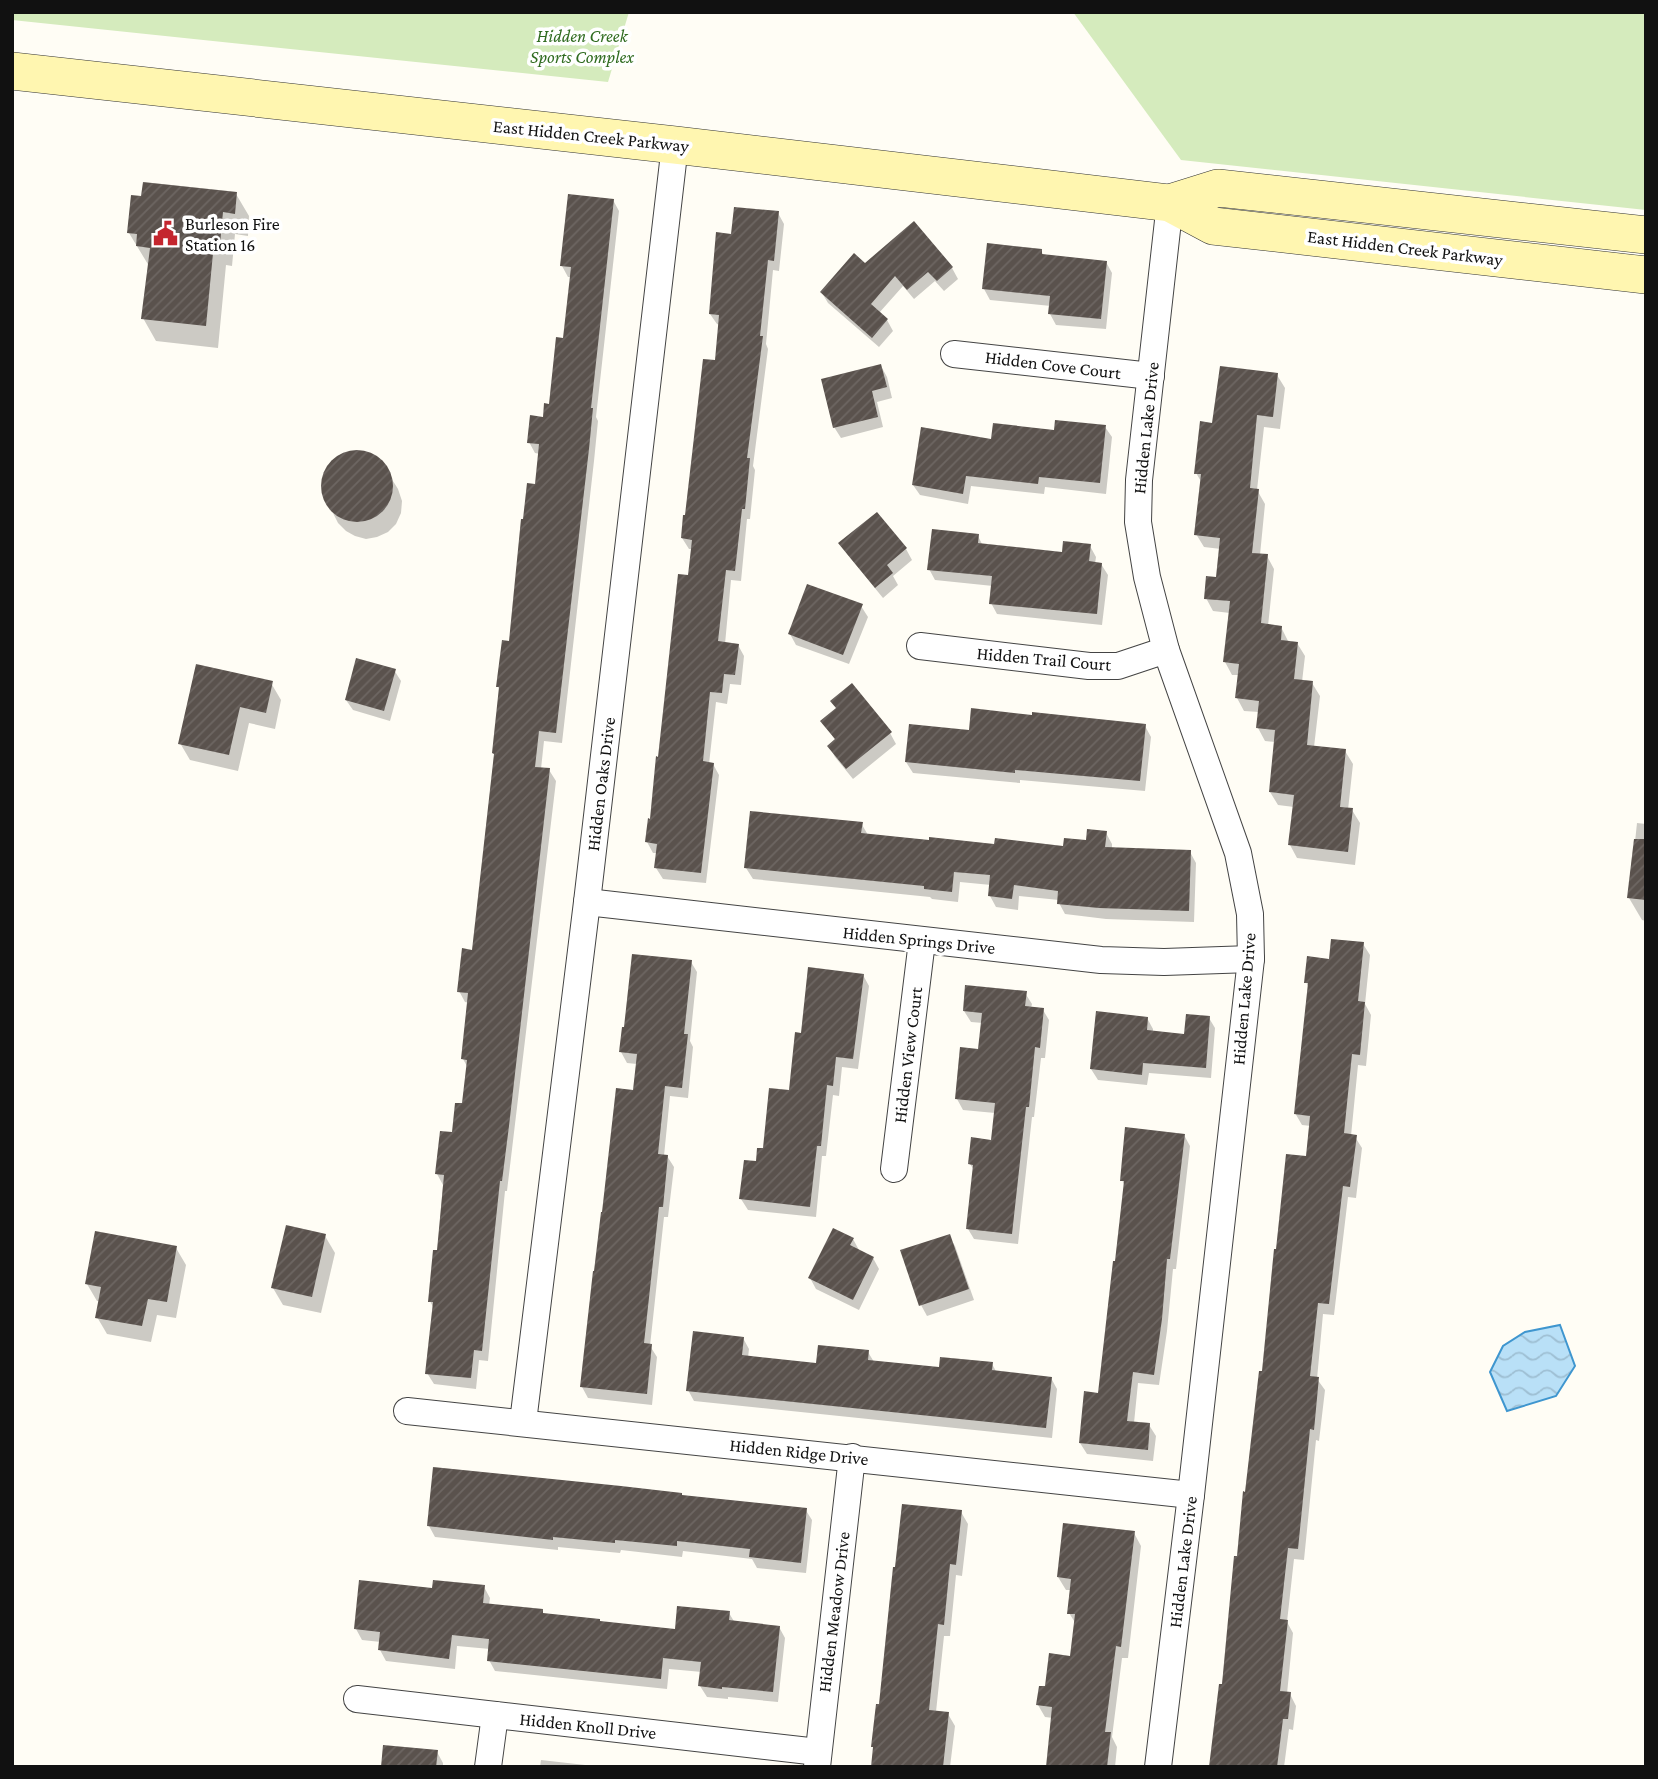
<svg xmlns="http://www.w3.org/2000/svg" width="1658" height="1779" font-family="'Crimson Pro',serif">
<defs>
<pattern id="water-waves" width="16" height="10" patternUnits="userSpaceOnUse" patternTransform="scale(1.75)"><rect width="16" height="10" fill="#b9e0f7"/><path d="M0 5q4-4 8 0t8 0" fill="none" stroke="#9ebfd3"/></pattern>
<pattern id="building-hatch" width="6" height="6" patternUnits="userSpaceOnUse" patternTransform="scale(1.75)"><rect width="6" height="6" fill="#5a524d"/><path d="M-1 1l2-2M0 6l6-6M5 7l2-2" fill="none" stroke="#6d6662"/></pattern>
</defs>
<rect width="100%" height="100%" fill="#fffdf5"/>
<!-- green -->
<g fill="#d5ebbd">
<polygon points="12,12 629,12 608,82 12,20"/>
<polygon points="1073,12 1646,12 1646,210 1181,160"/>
</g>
<!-- water -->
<polygon fill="url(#water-waves)" stroke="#3f96cf" stroke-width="2" points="1560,1325 1575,1366 1556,1396 1507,1411 1490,1372 1503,1346 1525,1332"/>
<!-- shadow -->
<g fill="#0003">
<polygon points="236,194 249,216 248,236 235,234 232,266 226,265 218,348 156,341 143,318 149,266 129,233 143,198"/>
<polygon points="613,200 619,211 596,417 598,421 594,461 562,743 544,741 541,769 549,770 556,781 507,1191 505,1191 488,1361 479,1360 476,1389 434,1384 427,1373 434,1309 430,1301 438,1252 443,1185 437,1174 464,1105 468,1068 463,1059 469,1003 465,1002 459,991 473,951 501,692 498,687 511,643 537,486 540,454 535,453 529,442 544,418 550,406 565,340 571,277 568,277 562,266"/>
<polygon points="778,213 784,224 779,271 773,270 766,344 768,349 753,466 755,470 750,519 747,519 741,581 731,580 725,644 738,645 744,656 741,685 730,684 727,704 716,702 709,764 713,764 719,775 706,883 663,879 656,868 658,853 653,853 647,842 689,577 692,549 689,549 682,538 716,362 720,325 717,324 710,314 732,236"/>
<polygon points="914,224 952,268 958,279 944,291 935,281 914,299 903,286 879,313 887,320 893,331 879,347 828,303 822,293 865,265"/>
<polygon points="1041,251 1044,256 1106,262 1112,273 1106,329 1056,325 1050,314 1051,306 990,300 984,289"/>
<polygon points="881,366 887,377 892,398 877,402 883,427 841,438 834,427"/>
<polygon points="1277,375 1285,388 1280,429 1264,427 1257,490 1265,504 1260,555 1267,556 1274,569 1268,626 1281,627 1289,643 1297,643 1305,656 1302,682 1312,683 1320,696 1314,747 1345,751 1353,764 1348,810 1352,810 1360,823 1355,865 1297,858 1290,845 1294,807 1278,805 1270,792 1276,742 1265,741 1258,728 1259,712 1244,711 1237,698 1239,675 1232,675 1225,662 1230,613 1213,611 1206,598 1218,579 1221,549 1204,547 1196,534 1202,483 1196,473 1214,425"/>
<polygon points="1105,427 1112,437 1106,494 1045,487 1044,494 971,486 968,504 920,495 913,485 993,441 1056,431"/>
<polygon points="359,452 371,455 381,462 398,489 402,501 401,513 396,524 388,532 377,537 366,539 355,536 346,531 338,523 324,495 322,484 325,473 330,464 338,457 348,453"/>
<polygon points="877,514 906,549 912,560 893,576 898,585 883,598 847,554 841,543"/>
<polygon points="978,536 983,546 1063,554 1090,546 1096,557 1095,564 1101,564 1108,575 1102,625 997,614 991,603 993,586 935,580 929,569"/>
<polygon points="861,606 868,617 849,664 796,645 790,634"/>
<polygon points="394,670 401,681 390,721 353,710 346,700"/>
<polygon points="271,683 281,700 275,729 249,723 238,771 190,760 180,743"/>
<polygon points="822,721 890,733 896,744 853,779 835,757 829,746 836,741"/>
<polygon points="1145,726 1151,737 1145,791 1020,780 1020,783 913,773 906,762 971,732"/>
<polygon points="861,823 868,835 996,846 1065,848 1087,842 1106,833 1112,844 1112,849 1190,852 1196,863 1194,922 1106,919 1065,914 1059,903 1059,900 1019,896 1018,910 996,907 990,896 991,885 960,882 958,902 932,899 930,897 753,879 746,868"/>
<polygon points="1637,823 1646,824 1646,921 1642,920 1629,898"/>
<polygon points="1363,944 1370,955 1365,1004 1371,1015 1366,1066 1358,1065 1351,1136 1355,1137 1362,1148 1356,1198 1348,1197 1334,1315 1323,1314 1317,1379 1325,1390 1319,1441 1316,1440 1304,1560 1294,1559 1287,1622 1293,1633 1287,1694 1290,1694 1296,1706 1293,1730 1289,1729 1284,1767 1211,1767 1264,1373 1307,1158 1311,1126 1302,1125 1295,1113 1309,988 1306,982 1331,960"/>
<polygon points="691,962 697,972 690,1041 693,1047 688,1098 670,1096 664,1156 667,1156 674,1167 668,1217 664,1217 650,1346 657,1357 652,1405 588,1398 582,1387 634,1092 637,1064 627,1063 621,1052"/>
<polygon points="863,975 869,986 858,1069 842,1067 839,1096 833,1095 826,1156 822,1156 816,1217 748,1210 741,1199 791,1092 802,1035"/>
<polygon points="1025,993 1032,1004 1031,1008 1043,1010 1049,1020 1045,1058 1041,1058 1034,1117 1032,1117 1018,1244 974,1239 968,1229 974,1170 970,1164 992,1141 995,1113 963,1110 957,1099 980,1051 983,1023 971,1022 964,1011"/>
<polygon points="1147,1018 1153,1029 1153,1033 1186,1036 1209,1018 1215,1028 1211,1078 1149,1073 1147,1085 1098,1080 1091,1069"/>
<polygon points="1184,1135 1190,1146 1176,1269 1173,1269 1167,1331 1159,1385 1138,1383 1134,1423 1149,1425 1156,1436 1153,1461 1087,1454 1080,1443 1100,1395 1125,1186 1122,1180"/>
<polygon points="325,1236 335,1253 321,1313 283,1305 273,1288"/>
<polygon points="949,1236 955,1246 974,1300 927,1316 921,1305"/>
<polygon points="853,1239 859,1250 873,1258 879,1269 859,1310 816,1289 810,1278"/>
<polygon points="176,1248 186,1265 176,1318 157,1315 151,1342 107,1334 97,1317 100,1301 97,1301 87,1284"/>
<polygon points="743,1338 749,1349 748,1358 817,1365 868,1352 874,1362 940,1369 992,1364 997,1373 1051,1378 1057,1389 1052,1438 694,1401 688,1390"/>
<polygon points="805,1509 812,1520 806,1573 757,1568 752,1559 683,1551 682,1557 621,1550 620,1553 558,1547 558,1550 435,1537 429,1526"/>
<polygon points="961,1512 968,1524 962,1576 956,1575 950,1636 944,1636 936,1712 948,1714 955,1726 950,1767 942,1766 881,1706"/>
<polygon points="1134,1533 1141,1546 1128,1658 1122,1658 1112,1737 1117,1747 1115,1767 1048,1767 1053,1718 1045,1717 1038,1705 1047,1688 1072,1658 1076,1624 1069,1613 1072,1590 1066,1590 1058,1577"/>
<polygon points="484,1587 490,1598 489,1605 542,1611 544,1615 601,1623 677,1631 729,1613 735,1623 779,1627 785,1638 778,1702 728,1697 728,1699 707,1697 700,1686 702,1672 669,1669 667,1689 495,1671 489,1660 490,1649 457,1646 455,1669 386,1661 380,1650 381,1642 362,1640 356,1629 433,1590"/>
<polygon points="437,1752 443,1763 443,1767 383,1767"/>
<polygon points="541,1760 603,1767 540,1767"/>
</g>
<!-- building -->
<g fill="url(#building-hatch)">
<polygon points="143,182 237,192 235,214 223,212 220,244 214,243 206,326 141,319 150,248 136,246 137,234 127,233 131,195 141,196"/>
<polygon points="568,194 614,199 591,408 593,408 589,449 556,733 539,731 535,767 550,768 509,1126 502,1181 500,1181 482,1351 474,1350 471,1378 425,1374 433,1302 428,1302 433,1250 437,1250 444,1175 435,1174 440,1131 452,1132 455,1103 462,1103 467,1060 461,1059 468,993 457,992 462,948 472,950 494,754 492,753 499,687 496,687 502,640 509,641 521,519 523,519 527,483 535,484 539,444 527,443 530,415 543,417 544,403 549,404 556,337 563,338 571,267 560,266"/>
<polygon points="734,207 779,211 774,261 768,260 760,336 763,336 747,458 750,458 745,509 742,509 735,571 726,570 718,641 739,644 735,675 724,674 722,693 710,692 703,761 714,763 701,873 654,868 657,844 645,842 648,818 650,819 656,756 658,757 678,574 688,575 692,540 681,538 683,515 685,515 703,359 715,360 719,315 709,314 716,232 731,234"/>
<polygon points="914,221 953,267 937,281 928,272 907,290 895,276 871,304 888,319 872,338 820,292 854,253 865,263"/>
<polygon points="987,243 1042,249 1042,254 1107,261 1101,319 1048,314 1050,296 982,289"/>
<polygon points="881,364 887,387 872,391 878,417 833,428 821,379"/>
<polygon points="1220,366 1278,373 1273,417 1257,415 1250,488 1259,489 1252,553 1268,554 1261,623 1282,626 1281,640 1298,642 1294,679 1313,681 1307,745 1346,749 1340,807 1353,808 1348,852 1288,845 1294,795 1269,792 1275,730 1256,728 1259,701 1235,698 1239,664 1223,662 1230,601 1204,599 1206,576 1216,577 1220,538 1194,535 1201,474 1194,474 1200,421 1212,423"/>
<polygon points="1055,420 1106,425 1100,483 1039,477 1038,484 966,476 963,494 912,485 921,427 991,439 993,423 1054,430"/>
<circle cx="357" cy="486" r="36"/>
<polygon points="877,512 907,548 887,565 893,573 875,588 838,543"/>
<polygon points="932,529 979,534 978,543 1062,552 1063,541 1091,544 1089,561 1102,563 1097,614 989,604 992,576 927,570"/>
<polygon points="807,584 863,604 843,655 788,634"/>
<polygon points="356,658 396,669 384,711 345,700"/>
<polygon points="196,664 273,681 266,713 240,707 229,755 178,744"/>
<polygon points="852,683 892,732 846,769 827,746 835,739 820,721 836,708 830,701"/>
<polygon points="971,708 1032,715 1032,712 1146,724 1140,781 1015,770 1015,773 905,762 909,724 969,730"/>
<polygon points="750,811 863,822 861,833 929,840 929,837 994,844 995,838 1063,846 1064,838 1086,840 1087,829 1107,831 1105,847 1191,850 1189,911 1099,908 1057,904 1058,891 1014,885 1012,899 988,896 990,875 954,872 952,892 924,889 924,886 744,868"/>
<polygon points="1634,839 1646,839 1646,900 1627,898"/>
<polygon points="1331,939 1364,942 1358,1001 1365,1002 1360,1055 1352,1054 1344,1133 1357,1135 1350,1187 1343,1186 1329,1304 1318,1303 1310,1376 1319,1377 1314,1430 1310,1429 1298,1549 1288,1548 1280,1619 1288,1620 1280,1691 1291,1692 1288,1719 1283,1719 1277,1767 1209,1767 1219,1684 1222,1684 1234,1556 1237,1556 1243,1491 1245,1492 1259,1371 1262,1371 1274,1249 1276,1249 1286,1154 1306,1156 1310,1116 1294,1114 1308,983 1304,983 1307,956 1329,959"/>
<polygon points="632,954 692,960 684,1034 688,1034 682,1088 665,1086 658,1154 668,1155 663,1207 659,1207 644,1343 652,1344 647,1394 580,1387 593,1271 594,1271 601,1212 602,1212 616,1088 633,1090 637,1054 619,1052 622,1027 624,1027"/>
<polygon points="808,967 864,974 853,1059 836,1057 833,1086 827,1085 821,1146 817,1146 810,1207 739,1199 744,1160 756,1161 757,1148 763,1148 769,1088 789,1090 795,1032 801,1033"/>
<polygon points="965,985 1027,991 1025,1006 1044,1008 1040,1048 1035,1047 1029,1107 1026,1107 1012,1234 966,1229 973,1165 968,1164 971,1137 991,1140 995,1103 955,1099 960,1047 978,1049 982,1013 963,1011"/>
<polygon points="1096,1011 1148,1017 1147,1030 1184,1034 1186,1014 1210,1016 1206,1068 1143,1063 1142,1075 1090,1069"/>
<polygon points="1125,1127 1185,1134 1170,1259 1167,1259 1162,1319 1154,1375 1133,1372 1127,1421 1150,1423 1148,1450 1079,1443 1084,1391 1098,1393 1113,1261 1115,1261 1124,1181 1120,1181"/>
<polygon points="286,1225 326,1234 312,1297 271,1288"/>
<polygon points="833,1228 854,1238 850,1245 874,1257 853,1300 808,1278"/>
<polygon points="95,1231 177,1246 167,1302 148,1299 142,1326 95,1318 101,1287 85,1284"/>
<polygon points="950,1234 969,1289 919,1306 900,1250"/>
<polygon points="693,1331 744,1337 742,1355 816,1363 818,1345 869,1350 868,1360 939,1367 940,1357 993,1362 992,1370 1052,1377 1046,1428 686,1391"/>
<polygon points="433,1467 621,1486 682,1493 682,1495 807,1508 801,1563 749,1557 750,1549 677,1541 677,1546 615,1540 615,1543 553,1537 553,1540 427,1526"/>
<polygon points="902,1504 962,1510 956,1565 950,1564 944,1625 938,1624 929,1710 949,1712 943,1767 871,1767 873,1747 871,1747 876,1704 879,1704 893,1567 895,1567"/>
<polygon points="1063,1523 1135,1531 1121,1647 1116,1646 1105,1732 1111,1732 1107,1767 1046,1767 1052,1707 1036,1705 1039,1686 1045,1686 1049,1653 1070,1656 1075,1614 1067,1614 1071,1579 1057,1577"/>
<polygon points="359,1580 432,1588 433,1580 485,1585 483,1603 543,1609 543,1613 600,1619 600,1621 675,1629 677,1606 730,1611 729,1620 780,1626 773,1692 722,1687 722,1689 698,1686 701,1662 663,1658 661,1679 487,1661 489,1639 452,1635 449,1659 378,1650 380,1632 354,1629"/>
<polygon points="383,1745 438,1750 436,1767 381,1767"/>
</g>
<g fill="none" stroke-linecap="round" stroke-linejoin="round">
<defs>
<g id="street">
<polyline points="954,354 1151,376"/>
<polyline points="920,646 1089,666 1118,666 1166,650"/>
<polyline points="587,902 1101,960 1164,962 1251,959"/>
<polyline points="894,1169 922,941"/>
<polyline points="407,1411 1191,1495"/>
<polyline points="523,1422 587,902 675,145"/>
<polyline points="357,1699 818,1752"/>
<polyline points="488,1767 495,1715"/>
<polyline points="817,1767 852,1457"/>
<polyline points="1158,1767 1191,1495 1251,959 1250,914 1238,853 1166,650 1147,577 1138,522 1139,480 1170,203"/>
</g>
<g id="secondary">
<polyline points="12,71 675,145 1170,203 1213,226 1646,275"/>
<polyline points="1170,203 1218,188 1646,235"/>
</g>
</defs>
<!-- street casing -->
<use href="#street" stroke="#444" stroke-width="28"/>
<!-- secondary casing -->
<use href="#secondary" stroke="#333" stroke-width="38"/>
<!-- street -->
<use href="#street" stroke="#fff" stroke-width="26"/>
<!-- secondary -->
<use href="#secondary" stroke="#fff6b0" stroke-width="37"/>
</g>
<!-- icons -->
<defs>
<symbol id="civic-bare" viewBox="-9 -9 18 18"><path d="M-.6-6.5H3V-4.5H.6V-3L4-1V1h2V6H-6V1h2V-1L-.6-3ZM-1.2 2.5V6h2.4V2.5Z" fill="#c4262e" stroke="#fff" stroke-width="2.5" paint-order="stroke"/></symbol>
</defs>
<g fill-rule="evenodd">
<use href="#civic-bare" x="148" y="216" width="35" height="35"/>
</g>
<g text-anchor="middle" stroke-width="7" stroke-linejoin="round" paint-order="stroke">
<!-- park labels -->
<g font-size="18" font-style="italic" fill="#2f6b1f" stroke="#fff">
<text x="582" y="42">Hidden Creek<tspan x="582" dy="21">Sports Complex</tspan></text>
</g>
<!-- street labels -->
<g font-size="18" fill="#111" stroke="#fff">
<text transform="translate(591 136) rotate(6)" y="6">East Hidden Creek Parkway</text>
<text transform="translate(1405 248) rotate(7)" y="6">East Hidden Creek Parkway</text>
<text transform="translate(1053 365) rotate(7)" y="6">Hidden Cove Court</text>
<text transform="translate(1146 428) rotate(-84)" y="6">Hidden Lake Drive</text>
<text transform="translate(1044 659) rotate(5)" y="6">Hidden Trail Court</text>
<text transform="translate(601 784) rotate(-83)" y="6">Hidden Oaks Drive</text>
<text transform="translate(919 940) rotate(6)" y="6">Hidden Springs Drive</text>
<text transform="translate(1244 999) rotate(-85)" y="6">Hidden Lake Drive</text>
<text transform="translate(908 1055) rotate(-83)" y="6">Hidden View Court</text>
<text transform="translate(799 1452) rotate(6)" y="6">Hidden Ridge Drive</text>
<text transform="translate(1183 1562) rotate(-83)" y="6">Hidden Lake Drive</text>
<text transform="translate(834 1612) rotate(-83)" y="6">Hidden Meadow Drive</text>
<text transform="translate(588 1726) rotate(6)" y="6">Hidden Knoll Drive</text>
</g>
<!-- poi labels -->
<g font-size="18" fill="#111" stroke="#fff" text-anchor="start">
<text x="185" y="230">Burleson Fire<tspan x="185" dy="21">Station 16</tspan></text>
</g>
</g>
<!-- border -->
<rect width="1658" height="1779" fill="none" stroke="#111111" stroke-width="28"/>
</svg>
